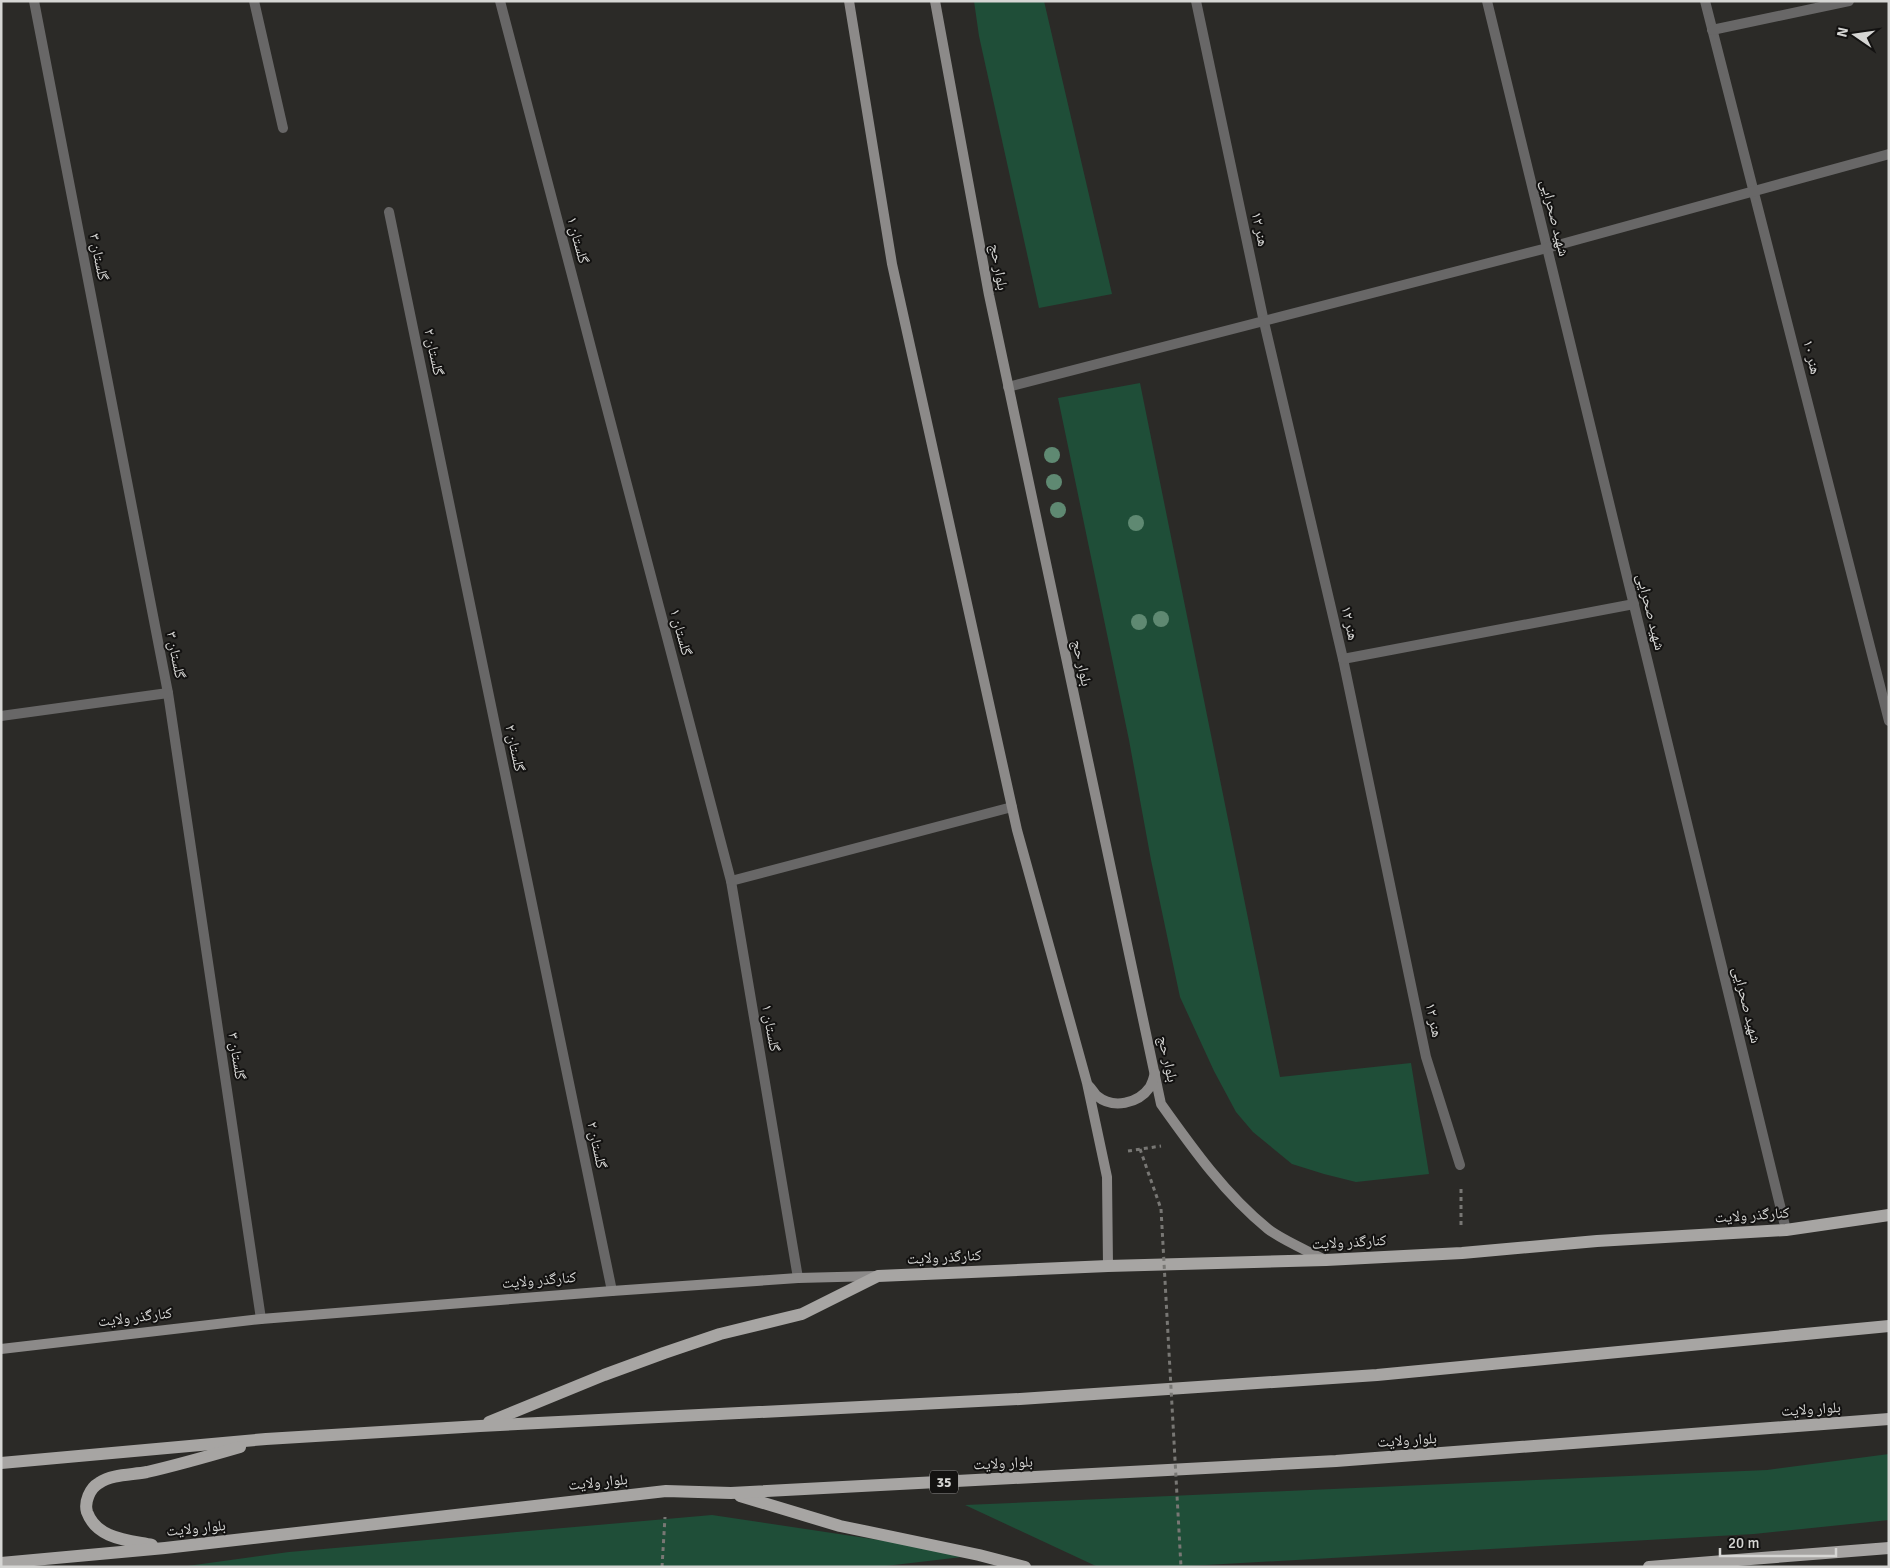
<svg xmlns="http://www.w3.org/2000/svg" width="1890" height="1568" font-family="Signika,'Noto Naskh Arabic',sans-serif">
<rect width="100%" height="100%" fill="#2b2a27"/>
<!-- green -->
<g fill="#1f4e38">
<polygon points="974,1 1044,1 1112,294 1039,308 979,36"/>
<polygon points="1140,383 1280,1077 1411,1063 1429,1174 1356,1182 1324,1174 1292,1164 1253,1132 1236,1112 1214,1071 1180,997 1151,860 1129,740 1058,398"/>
<polygon points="1889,1454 1889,1520 1754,1534 1171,1567 1098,1567 965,1505 1767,1470"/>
<polygon points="712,1515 979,1555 877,1567 180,1567 289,1552"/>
</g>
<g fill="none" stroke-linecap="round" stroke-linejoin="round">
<!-- path -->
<g stroke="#787774" stroke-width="3" stroke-dasharray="4 4" stroke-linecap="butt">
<polyline points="1140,1149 1161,1209"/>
<polyline points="1128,1151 1161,1146"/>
<polyline points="1461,1189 1461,1228"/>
<polyline points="662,1567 665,1517"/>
</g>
<!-- minor -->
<g stroke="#686767" stroke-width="10">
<polyline points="34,1 168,693 261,1319"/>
<polyline points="254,1 283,128"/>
<polyline points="500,1 731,881 798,1278"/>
<polyline points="1196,1 1264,322 1343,659 1426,1057 1460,1165"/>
<polyline points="1487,1 1786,1230"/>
<polyline points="1705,1 1889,721"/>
<polyline points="1712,30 1849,1"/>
<polyline points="389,212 612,1291"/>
<polyline points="1008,387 1547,248 1889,154"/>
<polyline points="1343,659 1634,604"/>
<polyline points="1,716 168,693"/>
<polyline points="731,881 1012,807"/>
</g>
<!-- secondary -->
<g stroke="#8c8a89" stroke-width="10">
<polyline points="849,1 892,264 1017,830 1087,1083 1107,1177 1108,1266"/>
<path d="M935,1L989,295L1161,1104C1193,1149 1225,1194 1268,1229C1282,1240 1308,1251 1325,1260"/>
<path d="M1089,1086C1092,1089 1094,1093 1097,1096C1113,1109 1138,1104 1150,1087C1152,1083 1154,1077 1155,1073"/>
<polyline points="1,1349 261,1319 612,1291 798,1278 877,1276"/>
</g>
<!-- primary -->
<g stroke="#a7a5a3" stroke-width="12">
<polyline points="489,1422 604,1375 664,1353 720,1334 802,1314 878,1276 1108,1266 1326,1260 1462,1253 1597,1241 1786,1230 1889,1215"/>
<polyline points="1,1463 266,1439 480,1426 1020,1399 1377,1375 1889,1326"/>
<polyline points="740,1496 840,1526 979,1555 1025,1567"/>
<path d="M152,1545C127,1540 97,1539 87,1512C84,1502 90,1488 99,1483C112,1474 131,1475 147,1472C178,1465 209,1456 240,1447"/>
<polyline points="1,1563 165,1548 666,1491 731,1493 1336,1461 1889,1419"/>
<polyline points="1649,1567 1889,1548"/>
</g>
<!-- path-bridge -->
<polyline stroke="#787774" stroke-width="3" stroke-dasharray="4 4" stroke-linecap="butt" points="1161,1209 1181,1567"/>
</g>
<!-- trees -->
<g fill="#5f8972">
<circle cx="1052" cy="455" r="8"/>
<circle cx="1054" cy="482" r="8"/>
<circle cx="1058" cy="510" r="8"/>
<circle cx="1136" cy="523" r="8"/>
<circle cx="1161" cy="619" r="8"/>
<circle cx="1139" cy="622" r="8"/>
</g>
<g text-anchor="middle" stroke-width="4" stroke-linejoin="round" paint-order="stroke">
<!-- shield labels -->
<rect fill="#131211" stroke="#9c9b9a" stroke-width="1" x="930" y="1470.5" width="28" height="23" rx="4"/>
<g font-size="14" font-weight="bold" fill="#d6d6d4">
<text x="944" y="1487">35</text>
</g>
<!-- street labels -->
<g font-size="15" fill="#d6d6d4" stroke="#131211">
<text transform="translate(1555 218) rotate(76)" y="5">شهید صحرایی</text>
<text transform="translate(1260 229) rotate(78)" y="5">هنر ۱۲</text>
<text transform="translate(578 240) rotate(75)" y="5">گلستان ۱</text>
<text transform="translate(99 257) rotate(79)" y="5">گلستان ۳</text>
<text transform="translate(999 267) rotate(80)" y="5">بلوار حج</text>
<text transform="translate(434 352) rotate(78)" y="5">گلستان ۲</text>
<text transform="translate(1812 357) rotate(76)" y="5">هنر ۱۰</text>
<text transform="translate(1651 612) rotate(76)" y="5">شهید صحرایی</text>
<text transform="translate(1350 623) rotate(77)" y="5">هنر ۱۲</text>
<text transform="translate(681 632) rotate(75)" y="5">گلستان ۱</text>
<text transform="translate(176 655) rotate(79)" y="5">گلستان ۳</text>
<text transform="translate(1082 663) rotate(78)" y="5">بلوار حج</text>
<text transform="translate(515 748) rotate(78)" y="5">گلستان ۲</text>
<text transform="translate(1747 1005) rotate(76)" y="5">شهید صحرایی</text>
<text transform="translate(1434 1020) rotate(78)" y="5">هنر ۱۲</text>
<text transform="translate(771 1028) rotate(80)" y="5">گلستان ۱</text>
<text transform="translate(237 1056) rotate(81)" y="5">گلستان ۳</text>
<text transform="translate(1168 1059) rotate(78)" y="5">بلوار حج</text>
<text transform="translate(597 1145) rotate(78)" y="5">گلستان ۲</text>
<text transform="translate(1752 1215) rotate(-4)" y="5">کنارگذر ولایت</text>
<text transform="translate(1349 1242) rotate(-3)" y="5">کنارگذر ولایت</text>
<text transform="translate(944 1257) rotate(-3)" y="5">کنارگذر ولایت</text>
<text transform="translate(539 1280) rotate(-5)" y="5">کنارگذر ولایت</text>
<text transform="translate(135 1317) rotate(-7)" y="5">کنارگذر ولایت</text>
<text transform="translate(1811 1409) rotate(-4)" y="5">بلوار ولایت</text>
<text transform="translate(1407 1440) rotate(-4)" y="5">بلوار ولایت</text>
<text transform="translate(1003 1463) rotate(-3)" y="5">بلوار ولایت</text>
<text transform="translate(598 1482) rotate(-6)" y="5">بلوار ولایت</text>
<text transform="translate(196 1528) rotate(-6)" y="5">بلوار ولایت</text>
</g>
</g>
<!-- border -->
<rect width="1890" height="1568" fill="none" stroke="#d6d6d4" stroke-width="5"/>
<!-- north arrow -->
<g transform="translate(1855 35) rotate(283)" stroke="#131211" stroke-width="4" paint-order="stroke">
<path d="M0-4L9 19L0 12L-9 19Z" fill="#d6d6d4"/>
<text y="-8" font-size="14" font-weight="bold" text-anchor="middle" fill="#d6d6d4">N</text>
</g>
<!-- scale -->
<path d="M1720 1548v8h116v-8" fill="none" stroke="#d6d6d4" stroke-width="2.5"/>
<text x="1728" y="1548" font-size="15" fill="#d6d6d4" stroke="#131211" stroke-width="4" paint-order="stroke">20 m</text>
</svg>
